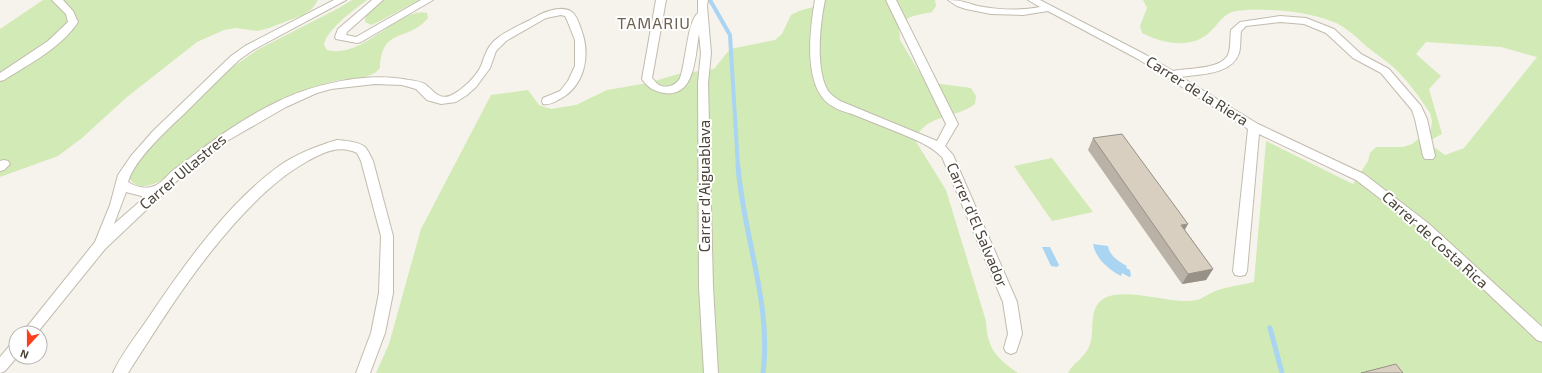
<svg xmlns="http://www.w3.org/2000/svg" width="1542" height="373" font-family="'Exo 2',sans-serif">
<rect width="100%" height="100%" fill="#f6f3ec"/>
<!-- green -->
<g fill="#d2eab5" fill-rule="evenodd">
<polygon points="43,0 318,0 312,9 303,15 269,28 257,31 236,28 224,30 197,42 127,97 82,138 58,156 0,177 0,29"/>
<path d="M352,0H367C356,8 325,31 324,45L327,50C364,60 399,6 427,13L428,18C407,43 382,26 380,68C371,80 349,78 335,81C307,87 264,107 240,122C224,132 208,144 193,156C180,166 145,202 129,178L130,173L149,147L230,69L257,50L337,9Z"/>
<path d="M384,0H419L376,23L371,25L365,22C364,13 377,6 384,0Z"/>
<path d="M826,0H935L936,6L932,12C919,15 907,15 899,26L900,40L923,78L933,83L971,88L976,96L975,104C956,119 926,113 915,140L946,190L986,321C987,348 996,358 1018,373H376L389,344L421,229L491,95L528,90L539,105L551,109L576,105L607,90L648,83L678,74L714,69L730,49L775,40L782,34L791,15L799,11L820,5Z"/>
<path d="M1143,0H1542V373H1068C1073,363 1084,358 1089,347C1096,332 1087,310 1103,299C1122,287 1165,302 1187,301C1200,301 1203,297 1213,292C1223,287 1242,285 1254,282L1266,141L1353,184L1368,161L1370,153L1376,147H1403L1412,144L1431,129L1432,121L1430,113C1422,100 1404,76 1392,66C1384,59 1374,53 1366,46C1355,36 1345,26 1331,21C1312,14 1292,11 1272,10C1259,10 1244,9 1232,12C1223,15 1218,24 1212,30C1194,50 1163,44 1142,33L1140,26L1147,8ZM1426,42L1501,47L1537,57L1464,148L1445,155L1427,142L1442,134L1429,89L1441,76L1416,54Z"/>
<polygon points="1052,158 1093,212 1052,221 1014,166"/>
</g>
<!-- water -->
<g fill="#a9d4f2">
<path d="M1093,244L1108,246C1109,255 1119,262 1127,266L1126,268L1130,270L1131,276L1129,277L1122,273L1121,276C1108,269 1096,259 1093,244Z"/>
<polygon points="1042,247 1050,247 1059,265 1057,267 1051,266"/>
</g>
<g fill="none" stroke-linecap="round" stroke-linejoin="round">
<!-- stream-far1 -->
<polyline stroke="#a9d4f2" stroke-width="4" points="710,0 730,35 738,167"/>
<!-- stream -->
<g stroke="#a9d4f2" stroke-width="5">
<path d="M738,166C743,235 772,304 763,373"/>
<polyline points="1270,328 1282,373"/>
</g>
<defs>
<g id="street">
<path d="M52,0H63L73,11L78,22C61,48 29,64 4,80L0,81V73L48,41L68,22L66,14Z"/>
<path d="M334,0H346L253,50L239,60C220,78 202,96 184,114C167,130 134,160 128,182C137,188 149,190 158,184C163,181 168,175 172,171C178,167 184,162 190,158C218,136 247,116 279,101C314,84 364,73 403,79C409,80 420,81 425,84C434,91 439,101 452,95C463,89 476,77 481,66C485,56 486,49 494,41C504,32 518,26 530,20C540,14 560,4 572,12C577,16 579,24 581,29C591,55 585,87 558,100C553,103 549,105 543,104L542,101L543,98L560,91L568,81L575,66V40L567,20L565,16L561,15L546,18L506,41L496,51L490,68L476,87L467,95L456,102L441,104L427,100L416,89L402,85L375,84L331,89L317,93L286,107L227,141L181,177L105,249L37,333H22L95,242L110,205L118,175L131,156L153,131L231,56L245,46ZM126,192L145,197L114,224Z"/>
<polygon points="372,0 383,0 347,32 346,35 356,37 421,0 433,0 361,42 357,43 336,39 335,37 338,29"/>
<path d="M656,0H666L652,78C654,80 657,84 659,85C666,89 677,85 680,78C686,63 687,22 698,13V0H708L707,6L711,53L708,83L713,287L718,373H704L699,287L698,83L701,53L699,34C695,54 696,98 664,93C654,91 648,88 642,79Z"/>
<path d="M815,0H825C820,24 815,69 828,91C831,95 836,98 840,101L937,141L946,124L886,0H896L958,124L945,146L953,155L1017,302L1022,334L1016,352L1011,354L1006,352L1004,348L1008,334L1003,302L942,157C929,144 913,139 897,132C882,126 867,120 852,114C845,112 838,110 832,106C802,88 810,29 815,0Z"/>
<path d="M948,0C961,0 967,3 978,6C998,10 1020,11 1040,7L1028,0H1040L1146,55L1173,71C1187,68 1220,70 1228,55C1231,48 1230,38 1231,30L1240,22L1280,16L1306,18L1334,29L1361,54L1389,69L1421,106L1427,119L1435,156L1433,159H1425L1423,156L1415,119L1412,110L1381,73L1353,58L1326,33L1304,24L1280,22L1246,26L1241,31C1240,38 1241,46 1239,53C1232,75 1199,74 1181,77L1258,124L1364,174L1428,223L1542,327V342L1537,340L1420,229L1356,180L1259,134L1247,271L1245,275L1240,276L1235,275L1233,271L1248,129L1138,59L1048,11L1023,15L991,14L966,9L957,6Z"/>
<path d="M337,140C345,141 358,141 365,147C368,150 371,157 373,161L393,236V293L385,333L370,373H356L371,333L379,293L381,236L361,161L357,153C339,144 322,153 306,162C278,178 257,199 235,223C193,270 162,320 128,373H113C122,353 137,335 149,317C184,265 228,203 279,166C296,154 317,146 337,140Z"/>
<polygon points="4,160 8,161 10,164 4,170 0,171 0,161"/>
<polygon points="16,342 17,357 5,371 0,373 0,357 11,344"/>
</g>
</defs>
<!-- street casing -->
<use href="#street" stroke="#c2bbae" stroke-width="2"/>
<!-- street -->
<use href="#street" fill="#fff" fill-rule="evenodd"/>
</g>
<!-- wall -->
<polygon fill="#bab2a6" points="1093,138 1185,230 1213,269 1206,280 1182,284 1088,150"/>
<!-- shaded-wall -->
<g fill="#979187">
<polygon points="1188,224 1182,235 1181,225"/>
<polygon points="1213,269 1206,280 1182,284 1188,274"/>
</g>
<!-- building -->
<g fill="#d8cfc1" stroke="#979187">
<polygon points="1122,134 1188,224 1181,225 1213,269 1188,274 1093,138"/>
<polygon points="1396,364 1403,373 1361,373"/>
</g>
<g text-anchor="middle" stroke-width="4" stroke-linejoin="round" paint-order="stroke">
<!-- street labels -->
<g font-size="15" fill="#4b4439" stroke="#fff">
<text transform="translate(1197 91) rotate(32)" y="5">Carrer de la Riera</text>
<text transform="translate(183 172) rotate(-40)" y="5">Carrer Ullastres</text>
<text transform="translate(705 186) rotate(-90)" y="5">Carrer d'Aiguablava</text>
<text transform="translate(977 225) rotate(67)" y="5">Carrer d'El Salvador</text>
<text transform="translate(1435 240) rotate(42)" y="5">Carrer de Costa Rica</text>
</g>
<!-- neighbourhood labels -->
<g font-size="16" letter-spacing="1" fill="#6e6250" stroke="#fff">
<text x="654" y="29">TAMARIU</text>
</g>
</g>
<!-- north arrow -->
<g transform="translate(28 345) rotate(201)"><circle r="19" fill="#ffffff" stroke="#b7b4b0"/>
<path d="M0-3L7 15L0 10L-7 15Z" fill="#fc3f1d"/>
<text y="-6" font-size="11" font-weight="bold" text-anchor="middle" fill="#4b4439">N</text>
</g>
</svg>
